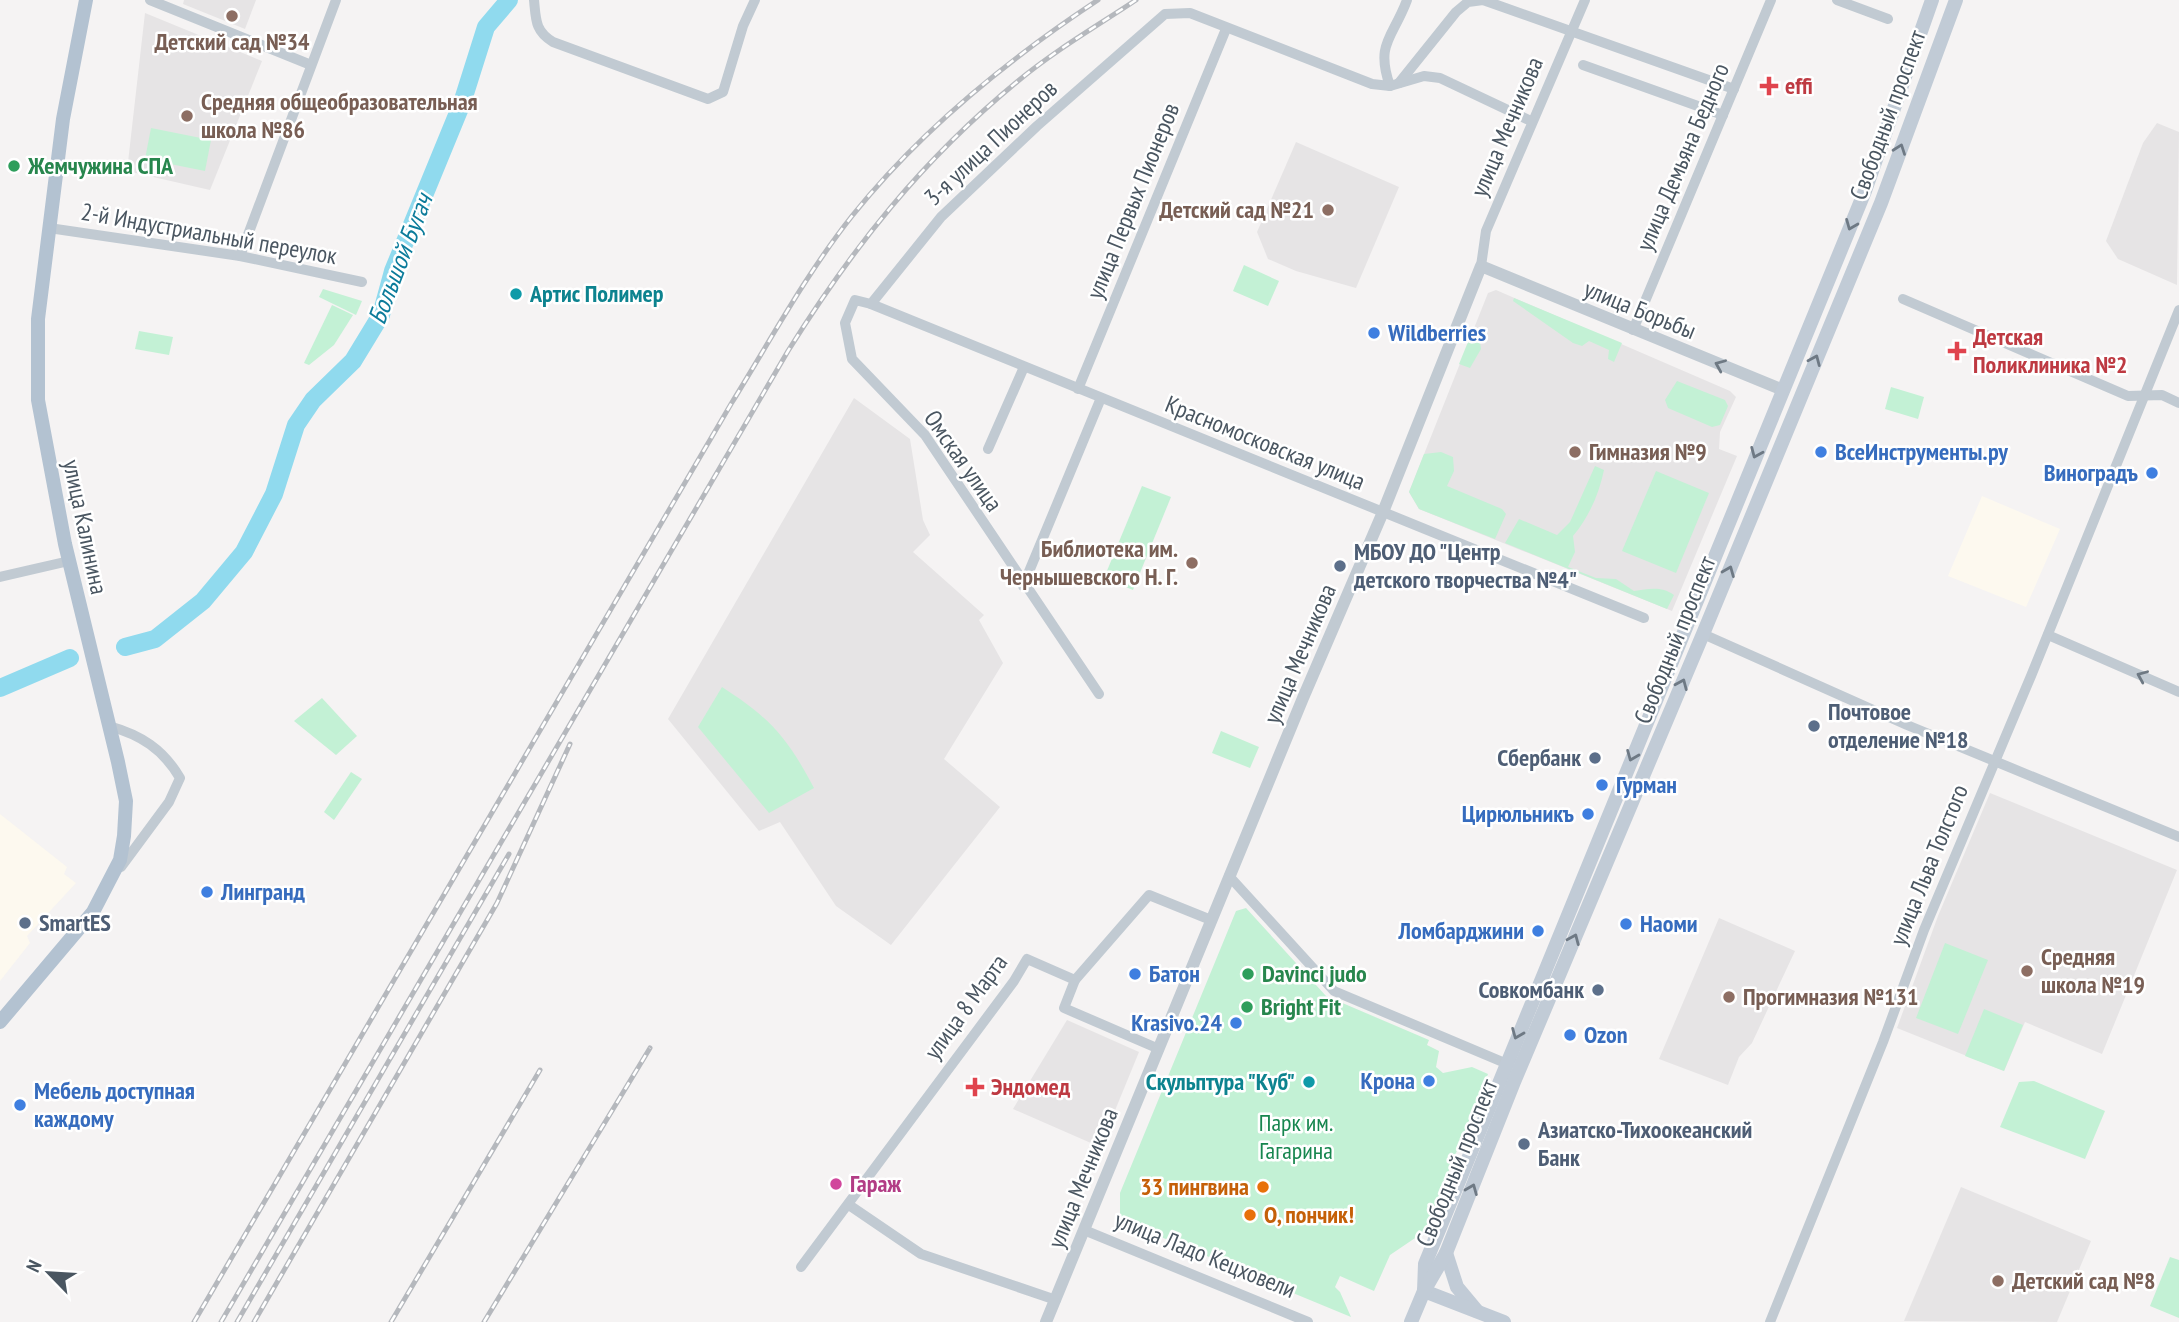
<svg xmlns="http://www.w3.org/2000/svg" width="2179" height="1322" font-family="'PT Sans Narrow',sans-serif">
<rect width="100%" height="100%" fill="#f5f3f3"/>
<!-- commercial -->
<g fill="#fdf9ef">
<polygon points="1982,496 2060,529 2026,607 1948,576"/>
<polygon points="0,814 67,867 64,874 76,883 27,936 30,943 0,981"/>
</g>
<!-- education -->
<g fill="#e6e4e5">
<polygon points="184,0 256,0 245,29 183,4"/>
<polygon points="145,13 262,61 210,190 127,171"/>
<polygon points="2157,123 2179,132 2177,285 2118,259 2106,241 2143,143"/>
<polygon points="1296,142 1399,187 1356,288 1296,271 1268,259 1257,232"/>
<polygon points="1496,290 1730,391 1736,397 1720,432 1719,449 1737,456 1672,611 1419,509 1409,492 1488,293"/>
<polygon points="854,398 910,439 923,520 930,535 913,552 984,615 979,620 1003,663 944,759 1000,807 891,945 836,906 780,822 759,831 668,719"/>
<polygon points="1990,793 2177,870 2102,1054 2025,1022 2004,1071 1897,1028 1938,916"/>
<polygon points="1719,918 1795,951 1752,1043 1739,1057 1728,1085 1659,1059"/>
<polygon points="1067,1020 1139,1052 1100,1147 1013,1109"/>
<polygon points="1961,1187 2091,1241 2057,1322 1904,1321"/>
</g>
<!-- green -->
<g fill="#c3f1d5">
<polygon points="151,128 211,140 205,171 145,159"/>
<polygon points="1244,265 1279,281 1268,306 1233,291"/>
<polygon points="323,289 362,301 356,315 319,297"/>
<polygon points="1514,298 1622,343 1614,362 1608,359 1609,350 1589,341 1582,346 1573,343 1513,301"/>
<polygon points="332,305 353,315 334,345 309,365 304,363"/>
<polygon points="139,331 173,337 169,355 135,349"/>
<polygon points="1470,337 1480,342 1481,349 1470,368 1459,364"/>
<polygon points="1677,381 1725,400 1728,406 1720,425 1712,427 1668,408 1665,400"/>
<polygon points="1891,387 1924,397 1918,419 1885,409"/>
<polygon points="1441,452 1453,457 1454,471 1447,486 1502,509 1506,514 1495,539 1419,509 1409,492 1424,454"/>
<path d="M1595,466L1604,470C1599,494 1589,517 1573,536L1575,552L1568,567L1596,578L1616,579L1634,591C1649,589 1661,586 1674,595L1667,609L1505,543L1519,519L1557,535L1570,522Z"/>
<polygon points="1656,471 1709,493 1676,573 1622,551"/>
<polygon points="1142,486 1171,497 1133,590 1104,578"/>
<path d="M722,687C770,718 787,737 814,788L769,813L698,727Z"/>
<polygon points="322,698 357,736 336,755 294,721"/>
<polygon points="1221,731 1259,747 1250,768 1212,753"/>
<polygon points="351,772 362,779 334,820 324,812"/>
<polygon points="1246,908 1326,996 1429,1040 1427,1045 1439,1051 1436,1067 1443,1073 1472,1067 1488,1074 1424,1232 1390,1255 1374,1291 1340,1276 1335,1287 1340,1292 1351,1317 1259,1279 1257,1274 1242,1267 1238,1269 1120,1220 1120,1193 1236,911"/>
<polygon points="1945,943 1988,960 1958,1034 1916,1018"/>
<polygon points="1984,1009 2023,1025 2004,1071 1965,1056"/>
<polygon points="2034,1081 2105,1111 2085,1159 2000,1127 2019,1082"/>
<polygon points="2170,1257 2179,1260 2179,1318 2150,1306"/>
</g>
<g fill="none" stroke-linecap="round" stroke-linejoin="round">
<!-- river -->
<g stroke="#90daee" stroke-width="18">
<polyline points="125,647 155,639 203,601 244,552 274,494 296,425 313,400 353,361 381,315 393,271 462,103 486,27 509,0"/>
<polyline points="0,688 70,658"/>
</g>
<!-- minor -->
<g stroke="#c1cad2" stroke-width="10">
<polyline points="150,0 311,65"/>
<path d="M534,0C536,20 535,31 553,42L708,99L723,92L743,26L755,0"/>
<polyline points="1483,0 1734,89"/>
<polyline points="1837,0 1888,19"/>
<polyline points="1583,65 1723,115"/>
<polyline points="1399,83 1456,12 1468,2 1483,0"/>
<path d="M1390,86C1375,43 1393,38 1407,0"/>
<polyline points="49,228 240,256 362,282"/>
<polyline points="240,256 336,0"/>
<polyline points="1481,266 1486,231 1585,0"/>
<polyline points="1903,299 2128,396 2162,395 2179,403"/>
<polyline points="871,304 1644,618"/>
<polyline points="1633,330 1771,0"/>
<polyline points="1078,389 1226,29"/>
<polyline points="988,449 1024,367"/>
<polyline points="0,577 69,561"/>
<polyline points="1023,586 1101,398"/>
<polyline points="1703,634 1907,725 2179,837"/>
<polyline points="2048,635 2179,692"/>
<polyline points="1099,694 925,435 852,359 845,323 855,300 871,304 941,217 1037,126 1165,14 1190,13 1372,84 1390,86 1424,76 1440,78 1531,121"/>
<path d="M109,726C141,735 163,749 180,778L169,802L121,867"/>
<polyline points="1229,876 1334,991 1505,1063"/>
<polyline points="1075,980 1064,1008 1159,1049"/>
<polyline points="849,1205 921,1254 1056,1300"/>
<polyline points="1084,1230 1308,1322"/>
<polyline points="801,1267 1014,981 1027,959 1075,980 1149,895 1211,920"/>
<polyline points="1770,1322 1883,1042 1924,930 2031,676 2179,310"/>
</g>
<!-- tertiary -->
<polyline stroke="#c1cad2" stroke-width="12" points="1046,1322 1303,698 1383,512 1481,266 1783,390"/>
<!-- secondary -->
<g stroke="#c1cbd6" stroke-width="14">
<polyline points="1446,1253 1457,1287 1477,1311"/>
<polyline points="1424,1291 1425,1264 1865,191 1932,0"/>
<polyline points="1424,1291 1504,1322"/>
<polyline points="1411,1322 1424,1291 1446,1253 1514,1082 1703,634 1881,203 1956,0"/>
</g>
<!-- primary -->
<polyline stroke="#b3c2d1" stroke-width="14" points="0,1022 93,912 120,860 124,836 126,801 118,762 65,544 38,400 38,319 63,119 86,0"/>
<defs>
<g id="rail">
<path d="M194,1322L731,404C770,341 806,274 852,216C920,131 1007,60 1098,0"/>
<path d="M221,1322L788,351C853,247 922,160 1018,81C1054,51 1097,26 1136,0"/>
<polyline points="237,1322 509,854"/>
<polyline points="254,1322 497,903 570,744"/>
<polyline points="391,1322 540,1070"/>
<polyline points="484,1322 650,1048"/>
</g>
</defs>
<!-- rail casing -->
<use href="#rail" stroke="#b5b8bd" stroke-width="5"/>
<!-- rail -->
<use href="#rail" stroke="#fff" stroke-width="2.5" stroke-dasharray="8" stroke-linecap="butt"/>
</g>
<!-- one-way arrows -->
<defs><path id="oneway-chevron" d="M-2-3.5L2.5 0L-2 3.5" fill="none" stroke-width="1.6" stroke-linecap="round" stroke-linejoin="round" transform="scale(1.75)"/></defs>
<g stroke="#6e7984">
<use href="#oneway-chevron" transform="translate(1900 149) rotate(-70)"/>
<use href="#oneway-chevron" transform="translate(1851 225) rotate(112)"/>
<use href="#oneway-chevron" transform="translate(1815 360) rotate(-67)"/>
<use href="#oneway-chevron" transform="translate(1756 453) rotate(113)"/>
<use href="#oneway-chevron" transform="translate(1729 571) rotate(-68)"/>
<use href="#oneway-chevron" transform="translate(1682 684) rotate(-67)"/>
<use href="#oneway-chevron" transform="translate(1632 756) rotate(112)"/>
<use href="#oneway-chevron" transform="translate(1574 939) rotate(-67)"/>
<use href="#oneway-chevron" transform="translate(1517 1034) rotate(112)"/>
<use href="#oneway-chevron" transform="translate(1472 1189) rotate(-68)"/>
</g>
<g stroke="#6e7983">
<use href="#oneway-chevron" transform="translate(1720 365) rotate(-157)"/>
<use href="#oneway-chevron" transform="translate(2142 676) rotate(-157)"/>
</g>
<!-- markers -->
<g fill="#8d6e63" stroke="#fff" stroke-width="2.5">
<circle cx="232" cy="16" r="7"/>
<circle cx="187" cy="116" r="7"/>
<circle cx="1328" cy="210" r="7"/>
<circle cx="1575" cy="452" r="7"/>
<circle cx="1192" cy="563" r="7"/>
<circle cx="2027" cy="971" r="7"/>
<circle cx="1729" cy="997" r="7"/>
<circle cx="1998" cy="1281" r="7"/>
</g>
<g fill="#e0444e" stroke="#fff" stroke-width="2.5">
<path d="M1765.5 75.5h7v7h7v7h-7v7h-7v-7h-7v-7h7z"/>
<path d="M1953.5 340.5h7v7h7v7h-7v7h-7v-7h-7v-7h7z"/>
<path d="M971.5 1076.5h7v7h7v7h-7v7h-7v-7h-7v-7h7z"/>
</g>
<g fill="#2e9e5b" stroke="#fff" stroke-width="2.5">
<circle cx="14" cy="166" r="7"/>
<circle cx="1248" cy="974" r="7"/>
<circle cx="1247" cy="1007" r="7"/>
</g>
<g fill="#0f9aa8" stroke="#fff" stroke-width="2.5">
<circle cx="516" cy="294" r="7"/>
<circle cx="1309" cy="1082" r="7"/>
</g>
<g fill="#3f7fe0" stroke="#fff" stroke-width="2.5">
<circle cx="1374" cy="333" r="7"/>
<circle cx="1821" cy="452" r="7"/>
<circle cx="2152" cy="473" r="7"/>
<circle cx="1602" cy="785" r="7"/>
<circle cx="1588" cy="814" r="7"/>
<circle cx="207" cy="892" r="7"/>
<circle cx="1626" cy="924" r="7"/>
<circle cx="1538" cy="931" r="7"/>
<circle cx="1135" cy="974" r="7"/>
<circle cx="1236" cy="1023" r="7"/>
<circle cx="1570" cy="1035" r="7"/>
<circle cx="1429" cy="1081" r="7"/>
<circle cx="20" cy="1105" r="7"/>
</g>
<g fill="#5c6f8a" stroke="#fff" stroke-width="2.5">
<circle cx="1340" cy="566" r="7"/>
<circle cx="1814" cy="726" r="7"/>
<circle cx="1595" cy="758" r="7"/>
<circle cx="25" cy="923" r="7"/>
<circle cx="1598" cy="990" r="7"/>
<circle cx="1524" cy="1144" r="7"/>
</g>
<circle fill="#d1479c" stroke="#fff" stroke-width="2.5" cx="836" cy="1184" r="7"/>
<g fill="#e8710a" stroke="#fff" stroke-width="2.5">
<circle cx="1263" cy="1187" r="7"/>
<circle cx="1250" cy="1215" r="7"/>
</g>
<g text-anchor="middle" stroke-width="5" stroke-linejoin="round" paint-order="stroke">
<!-- education labels -->
<g font-size="24" font-weight="bold" fill="#785e54" stroke="#fff" text-anchor="start">
<text x="232" y="50" text-anchor="middle">Детский сад №34</text>
<text x="201" y="110">Средняя общеобразовательная<tspan x="201" dy="28">школа №86</tspan></text>
<text x="1314" y="218" text-anchor="end">Детский сад №21</text>
<text x="1589" y="460">Гимназия №9</text>
<text x="1178" y="557" text-anchor="end">Библиотека им.<tspan x="1178" dy="28">Чернышевского Н. Г.</tspan></text>
<text x="2041" y="965">Средняя<tspan x="2041" dy="28">школа №19</tspan></text>
<text x="1743" y="1005">Прогимназия №131</text>
<text x="2012" y="1289">Детский сад №8</text>
</g>
<!-- health labels -->
<g font-size="24" font-weight="bold" fill="#be3a42" stroke="#fff" text-anchor="start">
<text x="1785" y="94">effi</text>
<text x="1973" y="345">Детская<tspan x="1973" dy="28">Поликлиника №2</tspan></text>
<text x="991" y="1095">Эндомед</text>
</g>
<!-- street labels -->
<g font-size="24" fill="#4a5661" stroke="#fff">
<text transform="translate(1888 115) rotate(-70)" y="8">Свободный проспект</text>
<text transform="translate(1507 127) rotate(-67)" y="8">улица Мечникова</text>
<text transform="translate(991 143) rotate(-43)" y="8">3-я улица Пионеров</text>
<text transform="translate(1683 157) rotate(-67)" y="8">улица Демьяна Бедного</text>
<text transform="translate(1133 201) rotate(-68)" y="8">улица Первых Пионеров</text>
<text transform="translate(209 234) rotate(10)" y="8">2-й Индустриальный переулок</text>
<text transform="translate(1640 310) rotate(22)" y="8">улица Борьбы</text>
<text transform="translate(1265 443) rotate(22)" y="8">Красномосковская улица</text>
<text transform="translate(963 461) rotate(55)" y="8">Омская улица</text>
<text transform="translate(85 527) rotate(78)" y="8">улица Калинина</text>
<text transform="translate(1675 640) rotate(-68)" y="8">Свободный проспект</text>
<text transform="translate(1300 654) rotate(-67)" y="8">улица Мечникова</text>
<text transform="translate(1929 865) rotate(-68)" y="8">улица Льва Толстого</text>
<text transform="translate(966 1007) rotate(-54)" y="8">улица 8 Марта</text>
<text transform="translate(1457 1163) rotate(-68)" y="8">Свободный проспект</text>
<text transform="translate(1083 1178) rotate(-68)" y="8">улица Мечникова</text>
<text transform="translate(1205 1255) rotate(22)" y="8">улица Ладо Кецховели</text>
</g>
<!-- leisure labels -->
<g font-size="24" font-weight="bold" fill="#27864d" stroke="#fff" text-anchor="start">
<text x="28" y="174">Жемчужина СПА</text>
<text x="1262" y="982">Davinci judo</text>
<text x="1261" y="1015">Bright Fit</text>
</g>
<!-- culture labels -->
<g font-size="24" font-weight="bold" fill="#0d838f" stroke="#fff" text-anchor="start">
<text x="530" y="302">Артис Полимер</text>
<text x="1295" y="1090" text-anchor="end">Скульптура "Куб"</text>
</g>
<!-- shop labels -->
<g font-size="24" font-weight="bold" fill="#366cbe" stroke="#fff" text-anchor="start">
<text x="1388" y="341">Wildberries</text>
<text x="1835" y="460">ВсеИнструменты.ру</text>
<text x="2138" y="481" text-anchor="end">Виноградъ</text>
<text x="1616" y="793">Гурман</text>
<text x="1574" y="822" text-anchor="end">Цирюльникъ</text>
<text x="221" y="900">Лингранд</text>
<text x="1640" y="932">Наоми</text>
<text x="1524" y="939" text-anchor="end">Ломбарджини</text>
<text x="1149" y="982">Батон</text>
<text x="1222" y="1031" text-anchor="end">Krasivo.24</text>
<text x="1584" y="1043">Ozon</text>
<text x="1415" y="1089" text-anchor="end">Крона</text>
<text x="34" y="1099">Мебель доступная<tspan x="34" dy="28">каждому</tspan></text>
</g>
<!-- service labels -->
<g font-size="24" font-weight="bold" fill="#4e5e75" stroke="#fff" text-anchor="start">
<text x="1354" y="560">МБОУ ДО "Центр<tspan x="1354" dy="28">детского творчества №4"</tspan></text>
<text x="1828" y="720">Почтовое<tspan x="1828" dy="28">отделение №18</tspan></text>
<text x="1581" y="766" text-anchor="end">Сбербанк</text>
<text x="39" y="931">SmartES</text>
<text x="1584" y="998" text-anchor="end">Совкомбанк</text>
<text x="1538" y="1138">Азиатско-Тихоокеанский<tspan x="1538" dy="28">Банк</tspan></text>
</g>
<!-- park labels -->
<g font-size="24" fill="#17864f" stroke="#fff">
<text x="1296" y="1131">Парк им.<tspan x="1296" dy="28">Гагарина</tspan></text>
</g>
<!-- hotel labels -->
<g font-size="24" font-weight="bold" fill="#b23c85" stroke="#fff" text-anchor="start">
<text x="850" y="1192">Гараж</text>
</g>
<!-- food labels -->
<g font-size="24" font-weight="bold" fill="#c56008" stroke="#fff" text-anchor="end">
<text x="1249" y="1195">33 пингвина</text>
<text x="1264" y="1223" text-anchor="start">О, пончик!</text>
</g>
<!-- water labels -->
<g font-size="26" font-style="italic" fill="#0c7c9b" stroke="#fff">
<text transform="translate(400 259) rotate(-69)" y="9">Большой Бугач</text>
</g>
</g>
<!-- north arrow -->
<g transform="translate(49 1273) rotate(295)" stroke="#ffffff" stroke-width="5" paint-order="stroke">
<path d="M0-5L12 26L0 18L-12 26Z" fill="#4a5661"/>
<text y="-10" font-size="19" font-weight="bold" text-anchor="middle" fill="#4a5661">N</text>
</g>
</svg>
